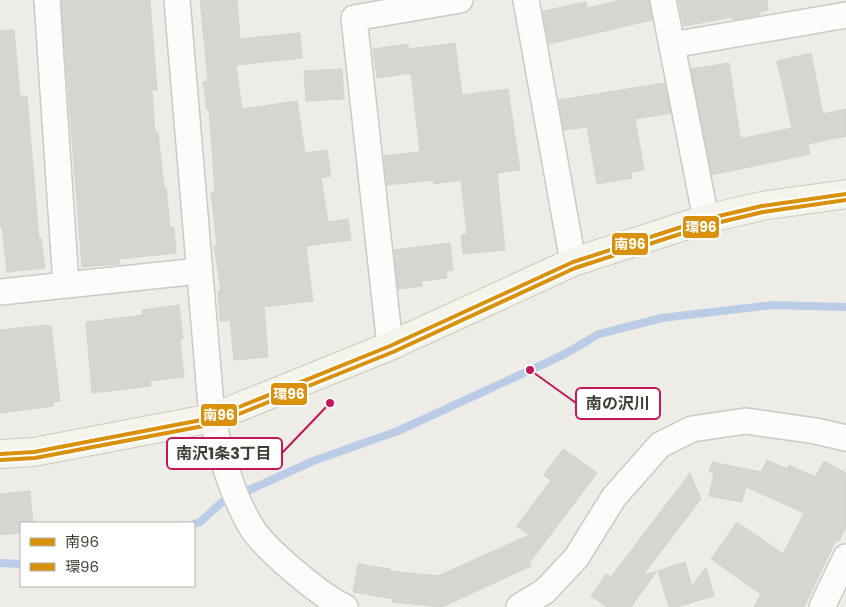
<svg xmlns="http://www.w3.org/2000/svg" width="846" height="607" font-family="Poppins,'Noto Sans JP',sans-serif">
<rect width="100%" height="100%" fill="#edece7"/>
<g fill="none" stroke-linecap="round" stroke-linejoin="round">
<!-- stream -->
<g stroke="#bbcce6" stroke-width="8">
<polyline points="194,524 200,522 221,503 313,461 398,431 563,355 599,334 662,318 772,305 846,307"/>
<polyline points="0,563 21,564"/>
</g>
</g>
<!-- building -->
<g fill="#d6d5d0" stroke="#d5d3cd">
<polygon points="61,0 150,0 157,90 152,90 155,132 158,132 164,188 166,187 170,227 174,227 176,253 119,259 120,264 82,267"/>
<polygon points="200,0 237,0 240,39 300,33 302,58 236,65 242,109 297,101 305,153 327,150 331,176 321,178 328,222 348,219 351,240 306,246 313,301 264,307 268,357 234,360 230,320 220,321 218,291 221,290 214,246 217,245 211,193 215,192 209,109 207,110 203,82 208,81"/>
<polygon points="622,0 649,0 652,20 549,44 543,11 586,2 587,8"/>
<polygon points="678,0 767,0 768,10 760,12 760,15 732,20 732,17 684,26"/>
<polygon points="14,30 20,96 27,96 39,239 41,238 45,268 7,272 2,227 0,227 0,31"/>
<polygon points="455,43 462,95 508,89 520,170 497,173 505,250 463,254 461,235 467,234 461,180 434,184 433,180 387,185 384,156 420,152 411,73 377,78 373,49 408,44 408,49"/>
<polygon points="811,53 823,114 846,109 846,136 808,144 810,154 712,175 691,69 729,63 740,137 744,138 792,128 777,61"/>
<polygon points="342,69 344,99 306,101 304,71"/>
<polygon points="665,83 671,113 635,119 644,170 631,172 632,178 597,184 587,127 564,130 559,100"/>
<polygon points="450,243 453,270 446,271 447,278 422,281 422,286 398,289 394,250"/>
<polygon points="179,305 183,338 180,339 184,377 150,381 151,386 92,393 86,322 143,315 142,310"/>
<polygon points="46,325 51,326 60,401 53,402 53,406 0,413 0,330"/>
<polygon points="563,449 597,473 530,562 531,566 442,607 392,602 393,599 353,592 358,564 390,569 390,571 438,576 529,535 517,526 551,480 544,475"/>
<polygon points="767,460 787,469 789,465 815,477 824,461 846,473 846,527 839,541 836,540 804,607 754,607 761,594 711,559 737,522 783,554 804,513 746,487 742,502 709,496 714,473 709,471 712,462 761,472"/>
<polygon points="690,473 701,499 643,575 657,571 631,607 607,607 591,596 606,574 611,577"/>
<polygon points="30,491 33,523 21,523 21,533 0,535 0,494"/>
<polygon points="685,562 692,586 706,567 714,596 677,607 669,607 658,571"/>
</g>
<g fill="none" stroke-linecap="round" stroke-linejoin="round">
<defs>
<g id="street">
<polyline points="47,0 66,285"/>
<path d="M177,0L212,418C221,454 232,496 252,528C266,550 322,597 345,607"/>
<polyline points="526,0 573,262"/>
<polyline points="663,0 706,219"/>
<polyline points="672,45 846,15"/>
<polyline points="0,292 199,271"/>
<polyline points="390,346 354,18 460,0"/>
<polyline points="519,607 545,591 576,558 614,497 660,445 692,429 746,421 816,431 846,438"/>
<polyline points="822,607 846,557"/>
</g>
<polyline id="secondary" points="0,454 34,452 212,418 390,346 573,262 706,219 762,206 846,194"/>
</defs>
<!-- street casing -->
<use href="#street" stroke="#cbcac5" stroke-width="28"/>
<!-- secondary casing -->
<use href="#secondary" stroke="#cbcabe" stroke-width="30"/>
<!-- street -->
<use href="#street" stroke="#fcfcfb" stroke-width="25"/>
<!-- secondary -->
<use href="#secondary" stroke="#f4f4ed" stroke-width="28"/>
<defs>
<polyline id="bus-1" points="0,454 34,452 212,418 390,346 573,262 706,219 762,206 846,194"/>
<polyline id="bus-2" points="0,460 35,458 214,424 393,352 575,268 708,225 763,212 846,200"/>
</defs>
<!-- bus-1 casing -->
<use href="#bus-1" stroke="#fff" stroke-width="8"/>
<!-- bus-2 casing -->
<use href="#bus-2" stroke="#fff" stroke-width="8"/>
<!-- bus-1 -->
<use href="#bus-1" stroke="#d9910b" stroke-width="4"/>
<!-- bus-2 -->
<use href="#bus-2" stroke="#d9910b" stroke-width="4"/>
</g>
<!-- callouts -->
<path fill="none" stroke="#c2185b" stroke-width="2" d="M530 370L576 403M330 403L282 453"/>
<g fill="#c2185b" stroke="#fff" stroke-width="2">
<circle cx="530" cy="370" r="5"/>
<circle cx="330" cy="403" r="5"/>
</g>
<g fill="#fff" stroke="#c2185b" stroke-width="2">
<rect x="576" y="388" width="84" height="31" rx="5"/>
<rect x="167" y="438" width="115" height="31" rx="5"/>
</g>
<g font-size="16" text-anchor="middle" font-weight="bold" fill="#413f35">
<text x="618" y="409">南の沢川</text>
<text x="224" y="459">南沢1条3丁目</text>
</g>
<g stroke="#fff" stroke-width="2">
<rect x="682" y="215" width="38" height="24" rx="5" fill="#d9910b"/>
<rect x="611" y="232" width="38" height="24" rx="5" fill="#d9910b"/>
<rect x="270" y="382" width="38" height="24" rx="5" fill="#d9910b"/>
<rect x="200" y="403" width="38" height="24" rx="5" fill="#d9910b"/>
</g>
<g font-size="14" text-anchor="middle" font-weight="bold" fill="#fff">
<text x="701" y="232">環96</text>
<text x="630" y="249">南96</text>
<text x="289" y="399">環96</text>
<text x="219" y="420">南96</text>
</g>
<!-- legend -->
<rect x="20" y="522" width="175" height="65" fill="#ffffff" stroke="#b3b2ae"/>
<rect x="30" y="538" width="25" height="8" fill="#d9910b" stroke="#b3b2ae"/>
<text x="65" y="547" font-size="15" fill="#413f35">南96</text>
<rect x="30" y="563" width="25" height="8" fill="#d9910b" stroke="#b3b2ae"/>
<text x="65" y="572" font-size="15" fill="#413f35">環96</text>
</svg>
